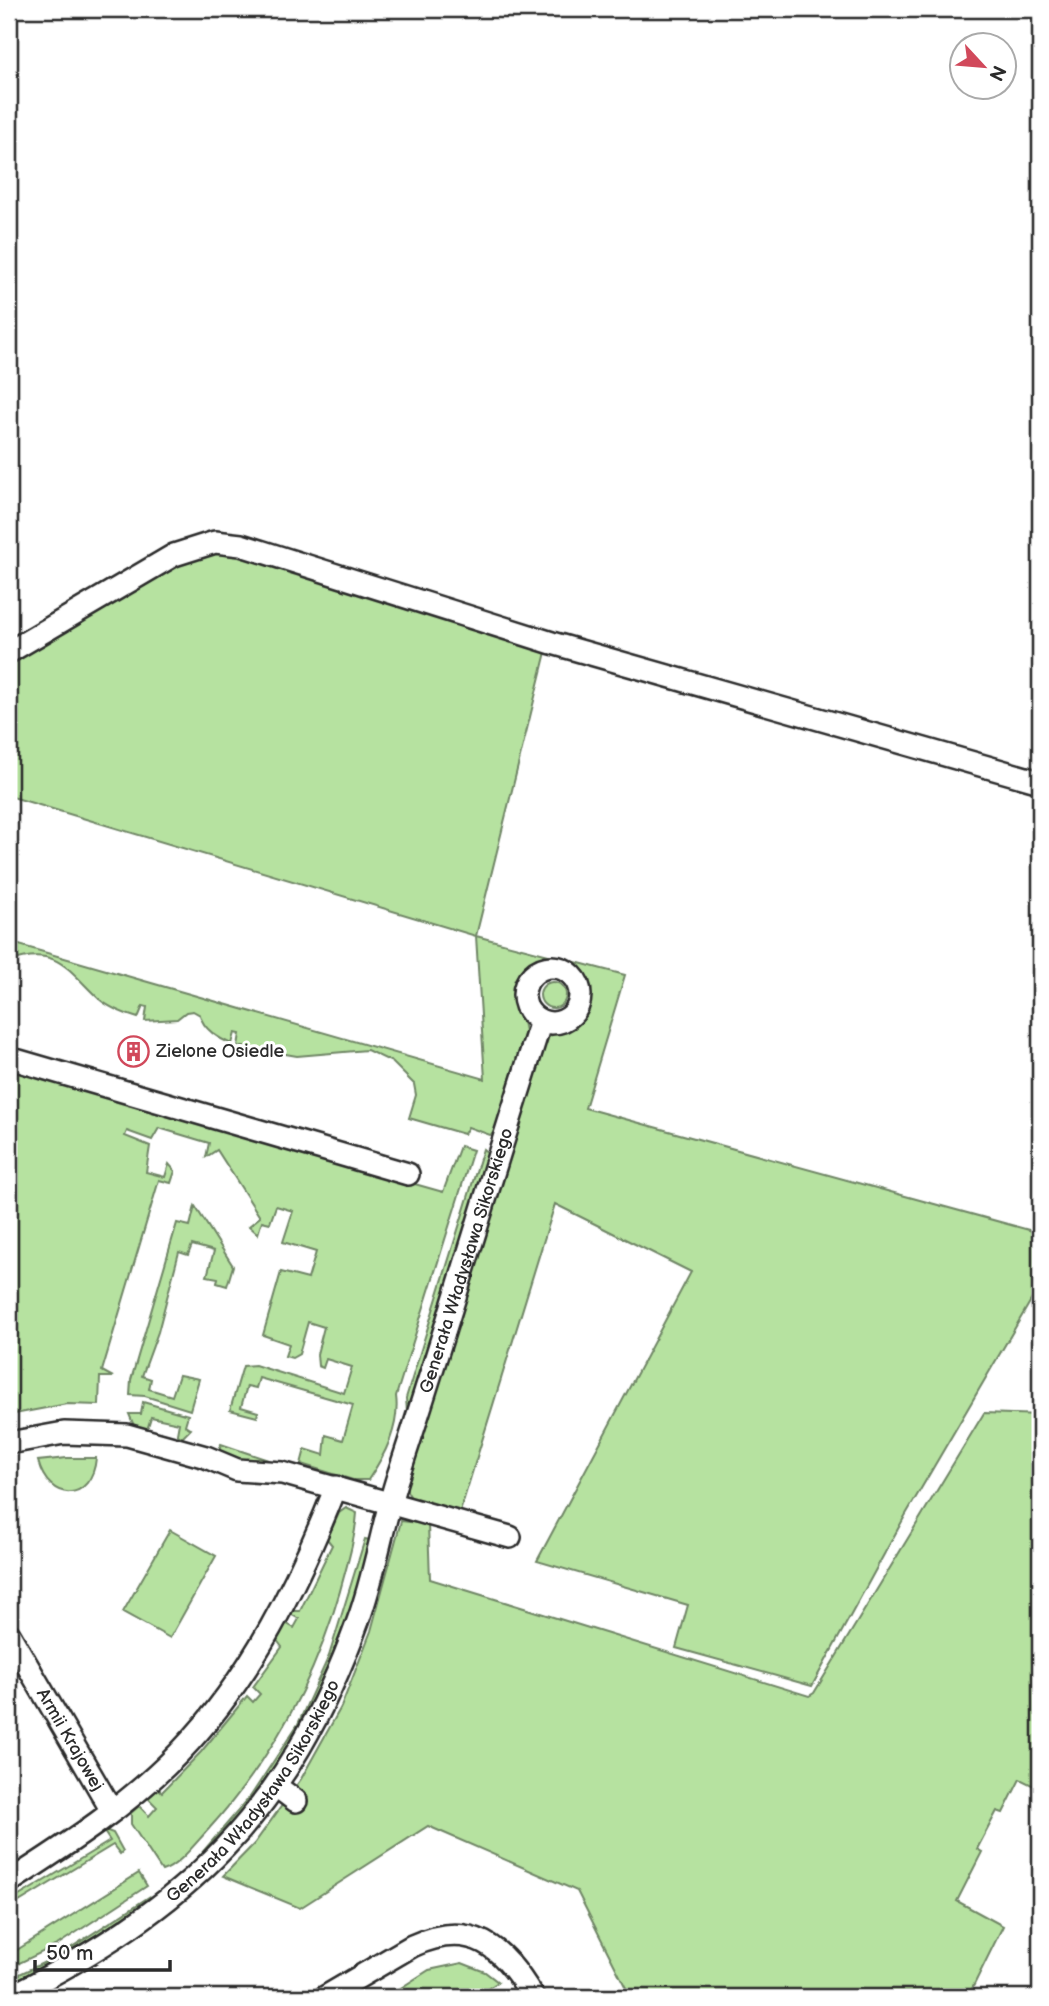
<svg xmlns="http://www.w3.org/2000/svg" width="1049" height="2006" font-family="'Balsamiq Sans',sans-serif">
<rect width="100%" height="100%" fill="#fff"/>
<filter id="ink" filterUnits="userSpaceOnUse"><feTurbulence type="fractalNoise" baseFrequency=".0143" numOctaves="2"/><feDisplacementMap in="SourceGraphic" scale="14" xChannelSelector="R" yChannelSelector="G"/><feConvolveMatrix kernelMatrix="1 2 1 2 8 2 1 2 1" color-interpolation-filters="sRGB"/></filter>
<g filter="url(#ink)">
<!-- green -->
<g fill="#b6e2a0" stroke="#708666" stroke-width="2">
<path d="M219,549L547,648L476,936L625,975L585,1108L1040,1233V1285L905,1516L812,1686L676,1648L688,1605L537,1561L691,1272L555,1204L460,1512L411,1498L407,1491V1478L544,1041C556,1029 574,1027 583,1012C607,974 555,942 523,976L518,999L525,1031L494,1133L490,1135L468,1127L464,1134L409,1118L416,1095L414,1084L392,1062L367,1050L297,1056L238,1046L240,1034L235,1033L232,1044C219,1039 203,1029 200,1015L193,1011L186,1012L177,1019L145,1021L147,1007L143,1006L138,1018C125,1014 109,1008 98,998C68,970 56,944 9,962V942L485,1079L476,936L9,796V661L182,559Z"/>
<circle cx="553" cy="995" r="13"/>
<path d="M9,1069L443,1192L460,1146L473,1150L396,1396C400,1426 385,1455 368,1480H353L301,1464L305,1449L324,1455L326,1435L343,1440L353,1405L259,1378L256,1388L247,1386L241,1407L258,1412L257,1417L230,1410L243,1366L255,1365L344,1393L352,1367L326,1359L323,1368L318,1366L317,1354L324,1327L308,1322L299,1354L292,1358L285,1356L289,1344L263,1335L281,1272L308,1279L316,1252L283,1242L293,1211L276,1206L270,1223L262,1221L258,1234L249,1226L260,1217L217,1150L206,1157L209,1143L159,1128L152,1140L127,1131L125,1136L150,1146L146,1172L165,1177L169,1164L175,1171L171,1183L159,1180L102,1371L113,1377H100L99,1405L67,1404L9,1415Z"/>
<polygon points="483,1149 488,1153 407,1412 406,1398"/>
<polygon points="195,1206 233,1266 227,1286 217,1283 218,1278 207,1276 214,1251 192,1245 188,1255 179,1252 158,1332 142,1376 151,1379 149,1389 172,1396 179,1375 199,1379 190,1410 145,1396 130,1395 131,1380 177,1223 190,1226"/>
<polygon points="143,1402 188,1415 185,1425 191,1429 182,1438 177,1434 179,1423 151,1417 147,1430 134,1426 129,1414 141,1414"/>
<polygon points="984,1413 1040,1415 1040,1789 1020,1779 1003,1813 997,1811 977,1849 982,1852 957,1901 1003,1926 968,1997 621,1997 628,1992 577,1891 428,1826 300,1908 223,1876 254,1844 301,1779 341,1707 371,1631 401,1521 428,1524 430,1579 809,1696 814,1693"/>
<polygon points="221,1444 268,1460 267,1463 227,1459 218,1453"/>
<path d="M67,1458H96C92,1502 49,1504 38,1461Z"/>
<path d="M346,1508L357,1513C355,1540 347,1565 340,1591C314,1683 270,1762 206,1832C195,1844 177,1867 162,1871L131,1824V1813L139,1806L149,1816L157,1807L144,1794L154,1784L162,1792L201,1752L247,1696L253,1702L260,1694L253,1687L282,1647L273,1635L280,1620L294,1628L299,1619L285,1611H300L332,1545L327,1539L339,1513Z"/>
<polygon points="170,1530 216,1556 170,1638 123,1612"/>
<path d="M365,1539L370,1540C359,1579 351,1620 335,1658C303,1735 256,1807 194,1862L250,1797L298,1724L329,1656Z"/>
<polygon points="102,1829 113,1833 123,1851 120,1854 113,1845 9,1908 9,1902 110,1841"/>
<polygon points="139,1873 147,1886 57,1945 9,1968 9,1955"/>
<path d="M149,1897L148,1902C105,1935 59,1964 9,1985V1979L58,1956Z"/>
<polygon points="462,1963 485,1972 498,1982 475,1997 400,1997 396,1991 429,1970"/>
</g>
<g fill="none" stroke-linecap="round" stroke-linejoin="round">
<defs>
<g id="minor">
<polyline points="9,652 174,555 215,542 241,545 552,643 1040,782"/>
<circle cx="552" cy="995" r="28"/>
<polyline points="9,1058 408,1174"/>
<polyline points="9,1443 64,1433 127,1435 206,1457 237,1470 282,1473 510,1537"/>
<path id="s1" d="M9,1634L112,1811"/>
<polyline points="276,1786 296,1801"/>
<path d="M9,1882C68,1844 130,1804 179,1753C251,1679 298,1583 336,1487"/>
<path id="s2" d="M9,1997C188,1908 289,1812 358,1621C376,1572 383,1519 400,1470C449,1321 493,1170 541,1021"/>
<path d="M325,1997L412,1946C472,1918 503,1947 533,1997"/>
</g>
</defs>
<!-- minor casing -->
<use href="#minor" stroke="#2b2b2b" stroke-width="26"/>
<!-- minor -->
<use href="#minor" stroke="#fff" stroke-width="21"/>
</g>
</g>
<!-- icons -->
<defs>
<symbol id="building-ring" viewBox="-11 -11 22 22"><circle r="9.5" fill="#fff" stroke="#d1495b" stroke-width="1.5"/><path d="M-4-6H4V6H1V3H-1V6H-4ZM-2.5-4.3h1.7v1.8h-1.7ZM.8-4.3h1.7v1.8H.8ZM-2.5-1h1.7V.8h-1.7ZM.8-1h1.7V.8H.8Z" fill="#d1495b"/></symbol>
</defs>
<g fill-rule="evenodd">
<use href="#building-ring" x="116" y="1034" width="35" height="35"/>
</g>
<g text-anchor="middle" stroke-width="6" stroke-linejoin="round" paint-order="stroke">
<!-- poi labels -->
<g font-size="18" fill="#2b2b2b" stroke="#fff" text-anchor="start">
<text x="156" y="1057">Zielone Osiedle</text>
</g>
<!-- street labels -->
<g font-size="18" fill="#2b2b2b" stroke="#fff">
<text dy="6" stroke="none"><textPath href="#s2" startOffset="905">Generała Władysława Sikorskiego</textPath></text>
<text dy="6" stroke="none"><textPath href="#s1" startOffset="122">Armii Krajowej</textPath></text>
<text dy="6" stroke="none"><textPath href="#s2" startOffset="326">Generała Władysława Sikorskiego</textPath></text>
</g>
</g>
<!-- margin -->
<rect width="1049" height="2006" fill="none" stroke="#fff" stroke-width="35"/>
<rect x="18" y="18" width="1014" height="1971" fill="none" stroke="#2b2b2b" stroke-width="2.5" filter="url(#ink)"/>
<!-- north arrow -->
<g transform="translate(983 66) rotate(116)"><circle r="33" fill="#ffffff" stroke="#aaaaaa" stroke-width="2"/>
<path d="M0-5L12 26L0 18L-12 26Z" fill="#d1495b"/>
<text y="-10" font-size="19" font-weight="bold" text-anchor="middle" fill="#2b2b2b">N</text>
</g>
<!-- scale -->
<path d="M35 1960v10h135v-10" fill="none" stroke="#2b2b2b" stroke-width="3.5"/>
<text x="46" y="1960" font-size="21" fill="#2b2b2b" stroke="#ffffff" stroke-width="5" paint-order="stroke">50 m</text>
</svg>
